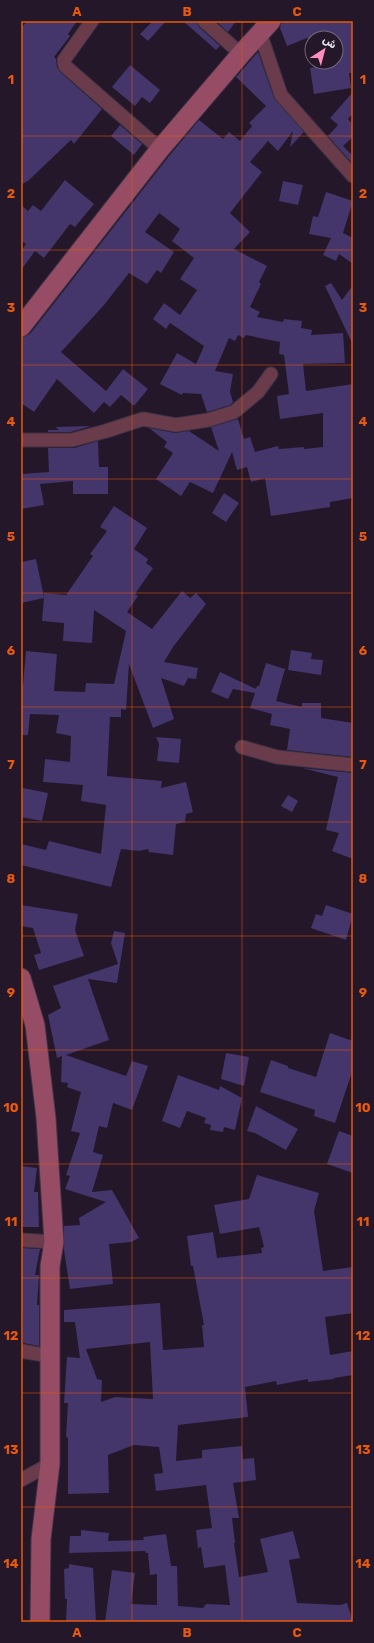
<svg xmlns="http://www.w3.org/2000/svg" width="374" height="1643" font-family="Rubik,'Noto Sans Arabic',sans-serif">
<rect width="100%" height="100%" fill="#231729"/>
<!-- building -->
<g fill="#44356b" fill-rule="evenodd">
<polygon points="27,21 77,21 68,34 70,36 54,57 56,59 57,67 60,72 102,109 74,144 71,140 29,180 21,185 21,28"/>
<polygon points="153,21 166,21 148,41 140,34"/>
<polygon points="183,21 196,21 199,27 220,46 216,50"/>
<polygon points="216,21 236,21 228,32"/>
<polygon points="282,21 353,21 353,73 349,73 351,88 314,94 310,68 336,64 336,38 307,38 287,46 280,28"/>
<polygon points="258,52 274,98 304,132 290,147 293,131 278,151 268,141 250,162 262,172 230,213 250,232 234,249 267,266 259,282 261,284 250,307 260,312 257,317 283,322 284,319 302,321 301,328 312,330 311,335 343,333 345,363 303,364 306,391 353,384 353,498 330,502 330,507 271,516 265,478 251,482 247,467 237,470 232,452 213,493 190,482 181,496 156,479 173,453 164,447 167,442 149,428 175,433 189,431 219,451 211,427 238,419 244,439 250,437 255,452 278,446 279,449 304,447 304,449 323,447 323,413 280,419 277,396 289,394 284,355 279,354 280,342 246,335 244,338 238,335 235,341 229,338 215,371 233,374 230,392 233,402 230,405 207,412 201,394 183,393 182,395 160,384 177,353 196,364 204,346 170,323 166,329 153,319 164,303 180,315 197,290 180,279 194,258 172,241 180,229 159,213 145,232 174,252 161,273 157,270 147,284 129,273 104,305 61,352 106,391 123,369 148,389 134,406 121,395 110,407 104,402 94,413 57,379 34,412 21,403 21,338 30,334 169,156 199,120 223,139 229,132 240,141 252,126 249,123 266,106 236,77"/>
<polygon points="130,65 160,90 150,103 142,97 135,106 112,87"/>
<polygon points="353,92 353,113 348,119 353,125 353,137 343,146 353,156 352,163 328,136 338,125 330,118"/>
<polygon points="120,125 142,144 134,155 111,136"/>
<polygon points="65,180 94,204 75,227 70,224 44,258 35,251 21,270 21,251 26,244 21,240 21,205 28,211 33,205 41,211"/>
<polygon points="283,181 303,185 298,205 279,201"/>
<polygon points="326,192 353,201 343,233 353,238 353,264 339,254 336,261 323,255 331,238 309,234 313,216 318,217"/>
<polygon points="331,283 342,300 353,285 353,345 325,286"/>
<polygon points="91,426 71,432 48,432 48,430 59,430 55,427"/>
<polygon points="98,441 99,467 108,467 108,494 73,494 73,481 40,484 44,505 21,509 21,474 49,472 48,448 74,448"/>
<polygon points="224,493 239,503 226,522 212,513"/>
<polygon points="114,506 147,528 134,549 148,559 146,563 153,568 135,594 138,596 127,612 152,629 182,591 190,598 196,593 206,604 173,647 164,662 198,668 196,679 188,678 184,686 161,678 174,719 153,728 129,664 126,710 121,709 121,717 110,717 107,776 162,781 161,788 186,782 193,812 186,814 185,822 176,824 173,855 149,852 148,849 139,851 121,849 111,887 21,865 21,844 46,850 49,841 101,854 106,805 81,801 83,785 43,782 45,759 70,762 71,736 56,733 59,715 30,714 28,735 21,735 21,685 23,685 26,651 57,654 54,691 85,692 86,683 114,684 126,631 94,610 92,643 63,641 64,623 42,621 44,598 21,603 21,562 36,559 44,597 44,593 66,595 93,556 90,554 107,531 100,527"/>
<polygon points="291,650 312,653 311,659 323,660 321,675 288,670"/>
<polygon points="266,663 285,669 276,701 302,707 302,703 321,703 321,718 353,723 353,757 287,750 290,729 270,725 272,714 250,708 255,693 233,689 228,699 211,692 220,672 256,689 257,686 259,686"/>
<polygon points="156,737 181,739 179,763 157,761 159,744"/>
<polygon points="302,768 353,773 353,859 332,851 339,833 326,830 338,777"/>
<polygon points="23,788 48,793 42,821 21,817"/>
<polygon points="288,795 298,801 292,812 281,806"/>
<polygon points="21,905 78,914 75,930 84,956 39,970 34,955 41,953 33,928 21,926"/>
<polygon points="326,905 353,914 346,940 311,928 316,914 322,916"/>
<polygon points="114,931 125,933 117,983 88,979 109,1040 66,1055 126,1076 132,1061 148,1066 132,1110 113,1103 107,1128 99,1126 93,1152 103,1155 92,1192 112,1190 139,1238 131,1242 109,1244 113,1284 70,1289 64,1250 64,1226 80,1225 79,1218 106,1202 65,1189 70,1176 66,1175 80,1133 71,1131 81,1092 67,1087 68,1083 61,1082 62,1056 57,1058 48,1015 61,1008 53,986 118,964 111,943"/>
<polygon points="330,1033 353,1041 353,1069 335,1123 314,1116 315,1110 260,1092 271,1060 288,1066 288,1068 316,1077"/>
<polygon points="226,1053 249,1057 244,1086 221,1079"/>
<polygon points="178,1075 219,1090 220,1086 242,1098 235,1130 224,1127 223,1132 210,1130 211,1125 204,1123 206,1118 187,1111 180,1128 162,1121"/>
<polygon points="256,1106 298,1129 286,1150 255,1133 247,1131"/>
<polygon points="339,1131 353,1136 353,1173 327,1164"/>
<polygon points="21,1166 37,1168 34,1192 38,1192 39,1227 21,1227"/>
<path d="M257,1175L319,1193L314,1211L323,1271L353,1267V1313L325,1317L330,1355L353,1351V1375L334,1378V1379L308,1382V1379L277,1385L276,1381L245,1387L248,1417L178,1425L176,1461L202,1458V1450L242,1446L243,1459L254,1458L256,1480L233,1483L239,1518H232L235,1543H234L239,1577L268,1572L260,1539L293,1531L300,1558L289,1560L297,1603L340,1605L347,1603L353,1622H105L112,1570L135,1573L131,1604L157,1605V1574L150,1575L148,1553H146L145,1551L69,1553L70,1536H81V1530L109,1533L108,1541L144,1540L143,1537L166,1534L171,1566H177L178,1606L203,1608L206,1604L230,1605L225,1565L204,1568L201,1547L198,1548L196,1530L212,1528L206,1485L156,1491L154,1474L163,1473L159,1447L134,1445L108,1455L109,1493L68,1494V1438L66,1437L68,1403H64L67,1357L80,1358L75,1322H64V1310L160,1303L163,1350L204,1347L202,1325H204L193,1266H191L187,1236L213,1232L217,1258L262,1253L261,1248L264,1247L259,1227L220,1234L214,1205L249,1199ZM150,1342L153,1399L115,1397L101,1402L102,1380L97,1379L86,1349Z"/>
<polygon points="21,1248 40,1249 35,1275 39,1275 37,1305 39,1305 39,1346 23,1343 22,1295 21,1295"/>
<polygon points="69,1564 93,1568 96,1622 66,1622 67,1599 65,1599 64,1569 69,1568"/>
</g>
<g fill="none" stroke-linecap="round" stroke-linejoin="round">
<defs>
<g id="street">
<polyline points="92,21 64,60 65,66 160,149"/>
<polyline points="204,21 241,54"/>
<polyline points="260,33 281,95 353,176"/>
<polyline points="21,440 72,440 106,431 143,419 176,425 208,420 234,412 258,392 271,374"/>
<polyline points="242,747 277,757 353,765"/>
<polyline points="21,1240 54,1242"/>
<polyline points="21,1351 50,1356"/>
<polyline points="21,1480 50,1464"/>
</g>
<g id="secondary">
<polyline points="21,327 160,149 241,54 271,21"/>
<polyline points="21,978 35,1025 46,1118 54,1242 50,1266 50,1464 41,1539 40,1622"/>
</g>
</defs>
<!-- street casing -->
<use href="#street" stroke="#3f3344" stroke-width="15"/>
<!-- secondary casing -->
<use href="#secondary" stroke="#3f3344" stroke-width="21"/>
<!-- street -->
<use href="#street" stroke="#6a3c4b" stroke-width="13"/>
<!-- secondary -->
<use href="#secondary" stroke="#964c64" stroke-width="19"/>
</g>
<!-- grid -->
<path fill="none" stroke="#e8590c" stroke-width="1" stroke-opacity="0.55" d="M132,21V1622M242,21V1622M21,136H353M21,250H353M21,365H353M21,479H353M21,593H353M21,707H353M21,822H353M21,936H353M21,1050H353M21,1164H353M21,1278H353M21,1393H353M21,1507H353"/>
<!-- border -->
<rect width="374" height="1643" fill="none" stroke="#231729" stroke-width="44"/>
<!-- north arrow -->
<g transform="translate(324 50) rotate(36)"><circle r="19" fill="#231729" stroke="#726877"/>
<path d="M0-3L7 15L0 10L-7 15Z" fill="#fe8ebc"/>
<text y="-6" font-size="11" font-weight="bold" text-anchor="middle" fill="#e9e1ed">ش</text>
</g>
<rect x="22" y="22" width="330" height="1599" fill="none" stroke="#e8590c" stroke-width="1.5"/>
<g font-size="13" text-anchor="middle" font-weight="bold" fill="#e8590c">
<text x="77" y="16">A</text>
<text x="187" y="16">B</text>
<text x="297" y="16">C</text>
<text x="11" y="84">1</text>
<text x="363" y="84">1</text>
<text x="11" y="198">2</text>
<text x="363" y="198">2</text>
<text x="11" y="312">3</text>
<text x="363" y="312">3</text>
<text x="11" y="426">4</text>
<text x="363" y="426">4</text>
<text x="11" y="541">5</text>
<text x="363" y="541">5</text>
<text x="11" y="655">6</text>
<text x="363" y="655">6</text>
<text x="11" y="769">7</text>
<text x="363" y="769">7</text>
<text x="11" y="883">8</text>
<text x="363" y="883">8</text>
<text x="11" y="997">9</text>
<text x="363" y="997">9</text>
<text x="11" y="1112">10</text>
<text x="363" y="1112">10</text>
<text x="11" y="1226">11</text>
<text x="363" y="1226">11</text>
<text x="11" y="1340">12</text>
<text x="363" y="1340">12</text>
<text x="11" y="1454">13</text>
<text x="363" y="1454">13</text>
<text x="11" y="1568">14</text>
<text x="363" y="1568">14</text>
<text x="77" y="1637">A</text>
<text x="187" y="1637">B</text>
<text x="297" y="1637">C</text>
</g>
</svg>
